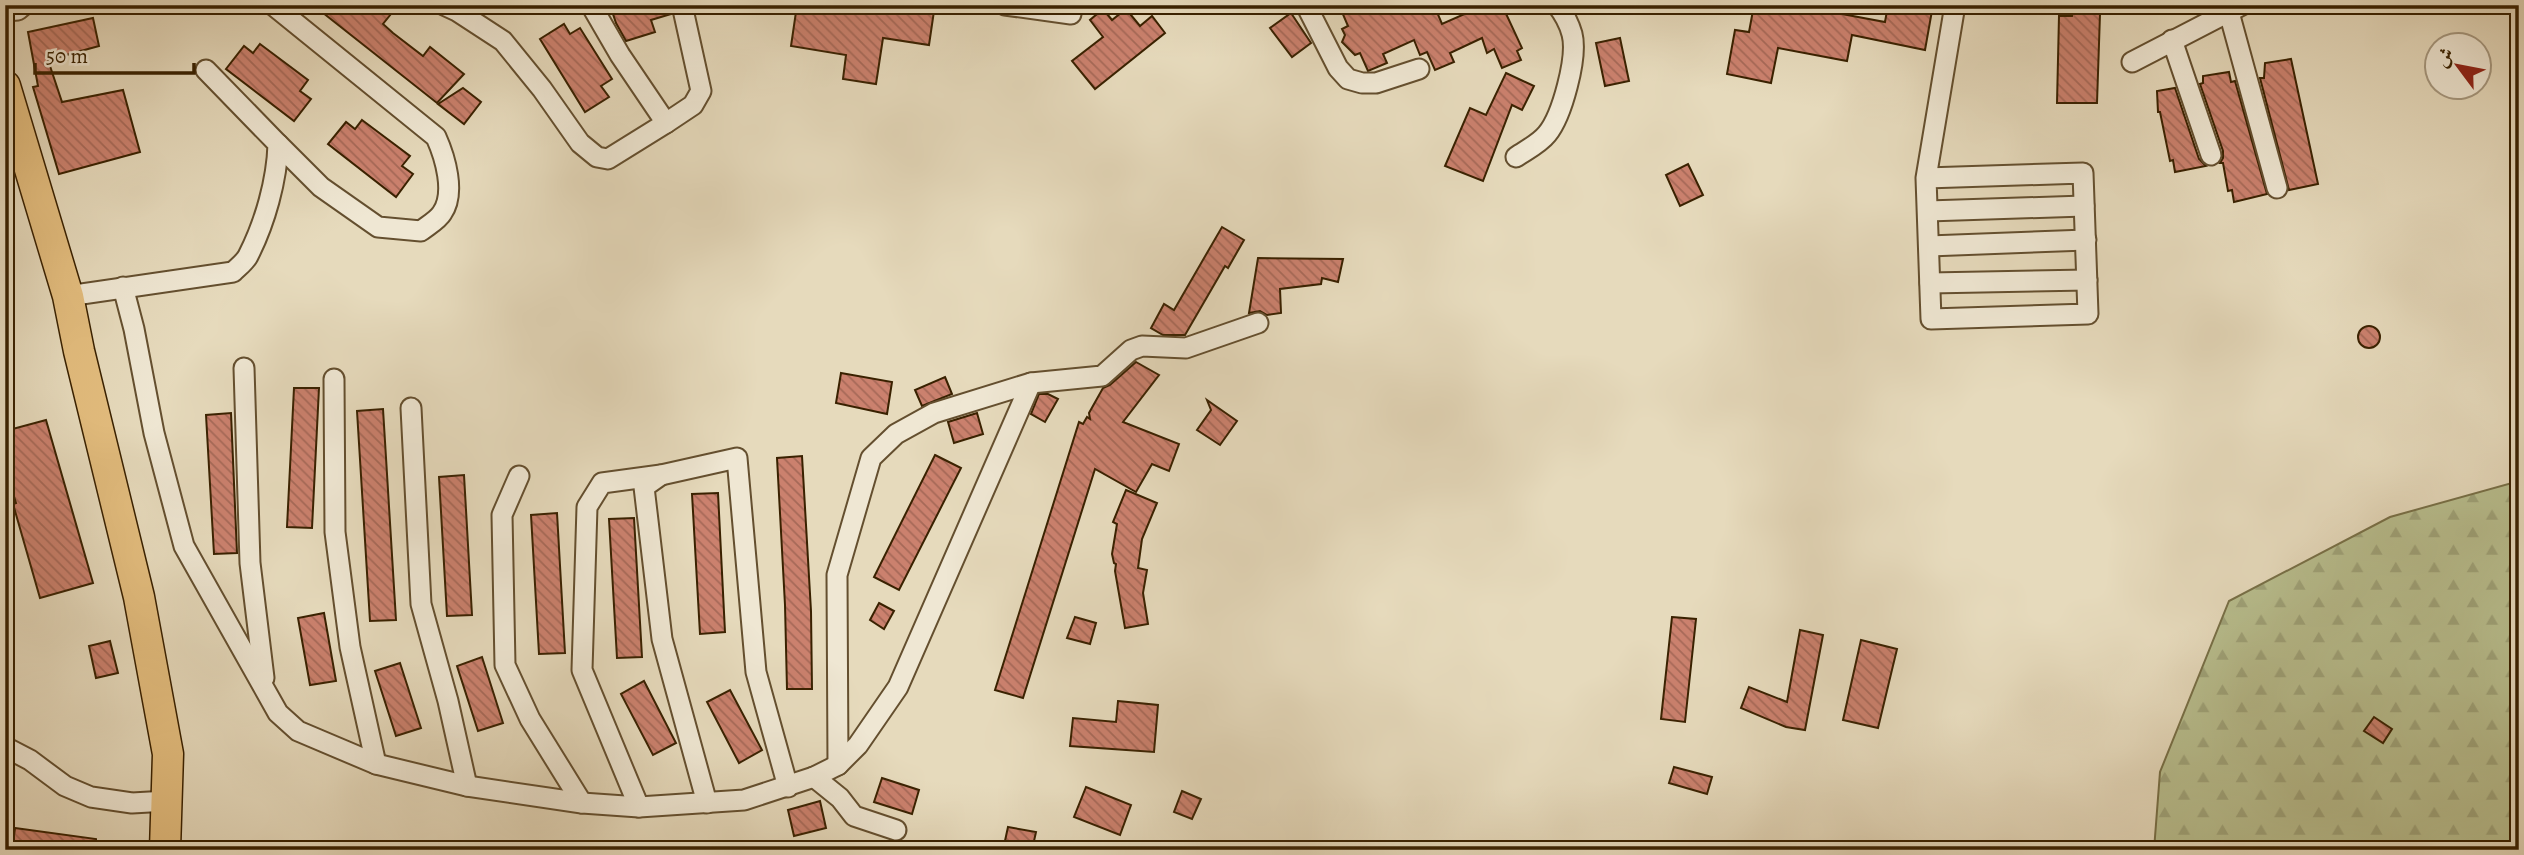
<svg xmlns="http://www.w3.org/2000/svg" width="2524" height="855" font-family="Alegreya,Amiri,serif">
<defs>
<pattern id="forest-firs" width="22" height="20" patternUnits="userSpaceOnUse" patternTransform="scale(1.75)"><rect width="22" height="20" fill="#b8be8e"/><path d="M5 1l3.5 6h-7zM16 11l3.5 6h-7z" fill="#9fa379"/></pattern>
<pattern id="building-back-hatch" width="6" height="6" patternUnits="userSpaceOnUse" patternTransform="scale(1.75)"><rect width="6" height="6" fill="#cb816e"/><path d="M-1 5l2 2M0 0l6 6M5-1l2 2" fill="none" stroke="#a66958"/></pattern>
</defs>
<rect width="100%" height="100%" fill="#e6dabc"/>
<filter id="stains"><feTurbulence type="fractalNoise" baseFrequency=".00286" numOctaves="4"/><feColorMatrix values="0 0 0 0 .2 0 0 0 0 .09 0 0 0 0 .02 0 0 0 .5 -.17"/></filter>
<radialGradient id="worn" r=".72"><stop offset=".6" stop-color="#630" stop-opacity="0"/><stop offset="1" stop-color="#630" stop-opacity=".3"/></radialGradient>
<!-- forest -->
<polygon fill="url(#forest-firs)" stroke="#787047" stroke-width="2" points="2519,481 2519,850 2154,850 2160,772 2229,601 2390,517"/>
<!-- building -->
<g fill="url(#building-back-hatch)" stroke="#392100" stroke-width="2">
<polygon points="313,5 362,5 371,12 376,5 380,5 391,14 383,24 393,33 423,56 430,47 464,74 437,103"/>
<polygon points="610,5 670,5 671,14 651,20 655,32 626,41 616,23"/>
<polygon points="797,5 895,5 934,11 929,45 883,38 876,84 843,79 846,55 791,46"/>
<polygon points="1339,5 1434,5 1442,24 1476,9 1474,5 1502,5 1522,48 1517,51 1521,60 1502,68 1494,49 1487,53 1482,38 1450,53 1454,62 1435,70 1427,52 1420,55 1414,40 1383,54 1387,63 1368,71 1360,53 1355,55 1342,42 1345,35 1342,29 1348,26"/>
<polygon points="1754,5 1794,5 1885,22 1888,5 1933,5 1925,50 1852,35 1847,61 1778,48 1771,83 1727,74 1735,30 1749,32"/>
<polygon points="2073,5 2093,5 2092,14 2100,14 2097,103 2057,103 2059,16 2072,16"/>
<polygon points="1103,9 1112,20 1126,9 1140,26 1152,16 1165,33 1095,89 1072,61 1103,37 1090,20"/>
<polygon points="1291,13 1311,43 1292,57 1270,28"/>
<polygon points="93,18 99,46 48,60 62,102 123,90 140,152 59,174 33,87 38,86 28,32"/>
<polygon points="564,24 570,34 580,28 612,79 601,86 609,97 585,112 540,39"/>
<polygon points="1620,38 1629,81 1605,86 1596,43"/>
<polygon points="260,44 308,80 300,91 311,99 294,121 226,69 244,46 253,53"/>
<polygon points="2291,59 2318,184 2289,190 2260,78 2264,78 2265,63"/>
<polygon points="2229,72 2231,82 2235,81 2267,194 2234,202 2232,190 2228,191 2223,163 2220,163 2223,158 2223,151 2200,84 2203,83 2203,76"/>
<polygon points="1506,73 1534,86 1522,110 1512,105 1483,181 1445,166 1470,108 1486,115"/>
<polygon points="463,88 481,102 464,124 438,104"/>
<polygon points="2175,88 2199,159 2206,166 2175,172 2173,160 2170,161 2160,112 2158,112 2157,91"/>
<polygon points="362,120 410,156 402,166 413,174 396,197 328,144 346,122 355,129"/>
<polygon points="1688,164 1703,195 1680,206 1666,175"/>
<polygon points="1222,227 1244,240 1228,268 1225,266 1185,335 1163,335 1151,328 1164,304 1174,310"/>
<polygon points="1258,258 1343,259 1338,282 1322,278 1321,284 1280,289 1281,313 1267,315 1260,311 1249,313"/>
<circle cx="2369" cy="337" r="11"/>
<polygon points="1136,362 1159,375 1123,422 1179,444 1169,471 1152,464 1136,492 1095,469 1023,698 995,690 1079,422 1083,424 1087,417 1090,419 1089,413 1103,388 1110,385"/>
<polygon points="841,373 892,382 887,414 836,403"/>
<polygon points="945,377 952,394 922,406 915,390"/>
<polygon points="294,388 319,388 312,528 287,527"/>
<polygon points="1039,394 1048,394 1058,399 1045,422 1031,414"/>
<polygon points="1207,400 1237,421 1220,445 1197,430 1211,410"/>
<polygon points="383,409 396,620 370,621 357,411"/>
<polygon points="231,413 237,553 214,554 206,415"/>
<polygon points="977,413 983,434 954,443 948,422"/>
<polygon points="46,420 93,583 40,598 13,504 16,503 5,467 5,431"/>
<polygon points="935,455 961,468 899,590 874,577"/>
<polygon points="802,456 811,611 812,689 787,689 785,605 777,458"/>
<polygon points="464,475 472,615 447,616 439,477"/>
<polygon points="1126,490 1157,503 1142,539 1138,568 1147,570 1143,593 1148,624 1125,628 1115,571 1116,564 1114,563 1112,554 1117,524 1113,522"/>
<polygon points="718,493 725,632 700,634 692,494"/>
<polygon points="557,513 565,653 539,654 531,515"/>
<polygon points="634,518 642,657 617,658 609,519"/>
<polygon points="879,603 894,611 884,629 870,620"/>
<polygon points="324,613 336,681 310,685 298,618"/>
<polygon points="1075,617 1096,623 1090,644 1067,638"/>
<polygon points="1672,617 1696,619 1685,722 1661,719"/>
<polygon points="1800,630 1823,635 1805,730 1786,727 1741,708 1749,687 1787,702"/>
<polygon points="1861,640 1897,649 1878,728 1843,720"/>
<polygon points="110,641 118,673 96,678 89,646"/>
<polygon points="482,657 503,723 478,731 457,666"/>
<polygon points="400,663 421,728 396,736 375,671"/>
<polygon points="644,681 676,743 653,755 621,694"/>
<polygon points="730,690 762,750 739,763 707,702"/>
<polygon points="1118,701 1158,705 1154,752 1070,746 1073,718 1116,722"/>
<polygon points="2374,717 2392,729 2383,743 2364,731"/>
<polygon points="1674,767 1712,777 1707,794 1669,783"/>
<polygon points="882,778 919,790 912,814 874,802"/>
<polygon points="1086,787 1131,805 1120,835 1074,817"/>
<polygon points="1182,791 1201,799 1192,819 1174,812"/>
<polygon points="820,801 826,828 794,836 788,810"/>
<polygon points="1008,827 1036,832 1032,850 1003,850"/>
<polygon points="15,828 96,839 96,850 12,850"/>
</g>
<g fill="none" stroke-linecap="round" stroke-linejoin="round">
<defs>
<g id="street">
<path d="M273,5L436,137C445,157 456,193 442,213C438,220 427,226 421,231L378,227L321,187L278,144"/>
<polyline points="444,5 457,11 503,41 542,89 580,143 597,157 608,159 666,123 620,55 591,5"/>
<polyline points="1005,5 1071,14"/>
<polyline points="1306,5 1338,68 1348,79 1362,83 1376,83 1419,69"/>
<polyline points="2227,5 2277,188"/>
<polyline points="5,11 18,10 24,5"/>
<polyline points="2172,40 2211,155"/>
<polyline points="2132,62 2242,5"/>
<polyline points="666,123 693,105 701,91 682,5"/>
<path d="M1516,157C1526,150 1539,144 1547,134C1562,116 1578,57 1572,34C1569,23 1564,14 1557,5"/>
<polyline points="1926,178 2083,173 2088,314 1931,319 1926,178 1955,5"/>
<polyline points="1928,211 2084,206"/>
<polyline points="1929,246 2086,240"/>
<polyline points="1930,283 2087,280"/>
<polyline points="123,287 134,329 154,433 184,546 278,713 298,731 376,764 467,786 582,803 639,807 744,800 814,777 838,765 858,745 898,687 1031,383"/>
<path d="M68,296L233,272C238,267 245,262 248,256C265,223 277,180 278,144L206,70"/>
<polyline points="244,368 250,563 264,678"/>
<polyline points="334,379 335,532 350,647 376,764"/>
<polyline points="411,408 421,604 448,701 467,786"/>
<polyline points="661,475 644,487 662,639 707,803"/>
<polyline points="519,476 502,515 505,665 530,719 582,803"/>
<polyline points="5,747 30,760 65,786 91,797 132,803 167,801"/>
<polyline points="838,765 837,575 871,458 896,434 934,413 1031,383 1102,376 1131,350 1142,346 1186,348 1258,323"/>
<polyline points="814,777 840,798 854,816 896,830"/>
<polyline points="639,807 582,670 587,507 602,483 661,475 737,458 756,672 788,787"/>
</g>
<polyline id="primary" points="5,86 68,296 79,351 139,597 168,754 165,850"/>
</defs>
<!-- street casing -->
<use href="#street" stroke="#644f2f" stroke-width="23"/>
<!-- primary casing -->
<use href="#primary" stroke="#392100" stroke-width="33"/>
<!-- street -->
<use href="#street" stroke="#efe7d3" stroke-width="19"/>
<!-- primary -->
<use href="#primary" stroke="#e3bd7e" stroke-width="30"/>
</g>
<!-- margin -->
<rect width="2524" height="855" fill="none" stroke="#e6dabc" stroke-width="28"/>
<rect x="7" y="7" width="2510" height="841" fill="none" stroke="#392100" stroke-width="3.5"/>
<rect x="14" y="14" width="2496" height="827" fill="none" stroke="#392100" stroke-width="2"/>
<!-- north arrow -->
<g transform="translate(2458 66) rotate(302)"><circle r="33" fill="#efe7d3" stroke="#a6987f" stroke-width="2"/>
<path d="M0-5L12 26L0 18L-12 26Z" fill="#8f2418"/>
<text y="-10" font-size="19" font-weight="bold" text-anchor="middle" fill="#392100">ش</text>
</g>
<!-- scale -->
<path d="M35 63v10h159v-10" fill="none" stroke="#392100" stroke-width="3.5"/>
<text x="46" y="63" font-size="21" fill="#392100" stroke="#efe7d3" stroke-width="5" paint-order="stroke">50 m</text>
<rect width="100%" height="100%" filter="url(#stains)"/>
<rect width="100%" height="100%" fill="url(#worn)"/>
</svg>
